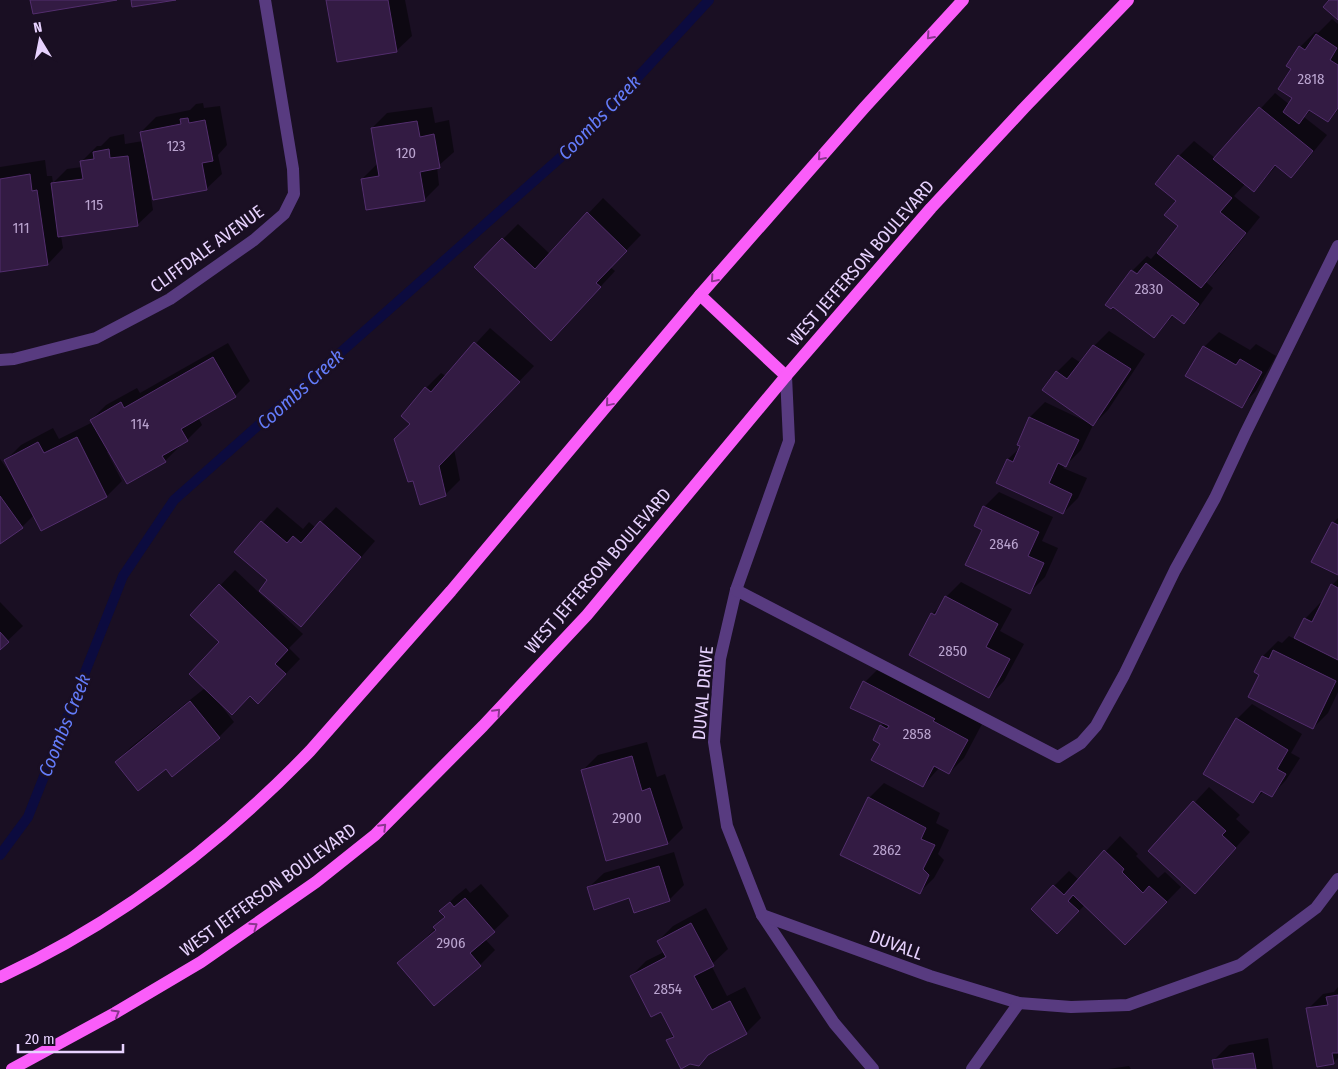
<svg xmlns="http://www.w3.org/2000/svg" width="1338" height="1069" font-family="'Fira Sans Condensed',sans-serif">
<rect width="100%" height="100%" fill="#1a0f23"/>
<!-- shadow -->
<g fill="#0007">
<polygon points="328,0 405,0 412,36 396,51"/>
<polygon points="1332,19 1338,24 1338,110 1328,121 1311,110 1304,117 1327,135 1306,161 1291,176 1277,165 1254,191 1245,184 1234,196 1260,217 1216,272 1206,282 1213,288 1199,307 1184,323 1174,315 1154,336 1113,305 1107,304 1132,271 1132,273 1143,277 1133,270 1147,256 1151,259 1180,226 1178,201 1179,156 1194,141 1215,158 1275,93 1290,105 1294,98 1293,69 1288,66 1300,47 1315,32 1318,33"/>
<polygon points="203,103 204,108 220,106 227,145 218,155 222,174 206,189 148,180 153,210 137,225 61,236 63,248 48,264 0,271 0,167 45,160 47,176 52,176 53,183 67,169 82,167 82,161 97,146 101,146 110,137 124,134 125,144 143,141 141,132 156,117 190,110 196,104"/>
<polygon points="432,107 435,123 449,120 454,152 437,167 439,185 424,200 362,179 377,164 372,128 387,113"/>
<polygon points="603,198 641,235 610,267 615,271 566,324 503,239 518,224 550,254"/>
<polygon points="490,328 534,366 454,449 460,480 445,495 412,423 403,416 426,388 441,373 446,376"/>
<polygon points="1109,331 1145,354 1108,410 1093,425 1081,450 1066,465 1065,465 1063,468 1087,478 1078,498 1063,513 997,482 1008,459 1022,446 1018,444 1030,417 1045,402 1087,422 1088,421 1044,390 1057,372 1072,357 1081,363 1094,346"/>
<polygon points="1219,332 1250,350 1256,344 1276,356 1256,391 1241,406 1204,347"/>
<polygon points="228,343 250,381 235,396 198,417 202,425 187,440 179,445 180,446 165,461 109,451 107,452 122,481 107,496 42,529 34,515 22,527 0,542 0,459 15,480 16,479 6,460 21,445 53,428 59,439 93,422 91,420 106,405 137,388 140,393"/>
<polygon points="999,492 1053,517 1042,541 1058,548 1045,577 1030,592 984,529 984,507"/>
<polygon points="277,507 303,529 309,522 316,528 336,507 375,541 316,610 301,625 269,580 236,552"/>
<polygon points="1338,518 1338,574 1333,523"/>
<polygon points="235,570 303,634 289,648 300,659 273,687 221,703 220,704 234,722 219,737 166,767 116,762 131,747 205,688 221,642 192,615"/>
<polygon points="1338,579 1338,692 1328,713 1313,728 1261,675 1256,672 1263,656 1278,641 1282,643 1289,636 1295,639 1305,619 1320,603 1322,604 1332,585"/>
<polygon points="961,582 1012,609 1000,631 1024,644 1004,681 989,696 932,614 942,605 946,597"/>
<polygon points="0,602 23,626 0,648"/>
<polygon points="880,667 982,724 964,758 949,773 939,768 923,786 882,743 881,726 885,722 865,682"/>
<polygon points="1252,704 1302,734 1291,753 1300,758 1286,780 1271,796 1264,791 1253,802 1237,719"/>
<polygon points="647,742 657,777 665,774 683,828 668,843 583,770 598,755"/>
<polygon points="884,783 940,813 936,823 949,830 938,854 944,860 934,878 919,893 842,855 869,798"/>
<polygon points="1209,787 1240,815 1236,819 1250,832 1195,892 1150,851"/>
<polygon points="1120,836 1138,854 1136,856 1158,878 1165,872 1181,887 1140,929 1085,905 1057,932 1032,908 1069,871 1079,880"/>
<polygon points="674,852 684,885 669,900 630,897 588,888 604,873"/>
<polygon points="481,884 509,916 485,939 495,950 480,965 399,963 436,928 434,927 445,916 441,911 456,896 466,888 470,893"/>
<polygon points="706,908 728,949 711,965 727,996 745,987 761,1018 746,1033 712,1051 699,1064 668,1041 674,1034 662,1010 631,976 646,961 664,952 658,941 673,926"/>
<polygon points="1338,987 1338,1058 1333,1063 1308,1009 1323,994 1334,992"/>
<polygon points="1268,1038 1273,1069 1215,1069 1214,1060 1229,1045"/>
<polygon points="1129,1066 1131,1069 1108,1069"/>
</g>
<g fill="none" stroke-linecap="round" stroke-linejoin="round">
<!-- stream -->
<polyline stroke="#0c0b3f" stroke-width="10" points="0,855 28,817 123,576 174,500 578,142 709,0"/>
</g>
<!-- building -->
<g fill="#331b43" stroke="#532e6e">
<polygon points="30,0 117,0 33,14"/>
<polygon points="131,0 176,0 132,7"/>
<polygon points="326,0 388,0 397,52 337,62"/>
<polygon points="1329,0 1338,0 1338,20 1323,7"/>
<polygon points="1316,34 1337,48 1330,60 1338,65 1338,108 1328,122 1309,110 1299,124 1283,112 1292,98 1278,89 1291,69 1286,66 1299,46 1305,50"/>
<polygon points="1259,107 1313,151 1291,178 1275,165 1254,192 1213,159"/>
<polygon points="188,118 189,123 205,120 213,161 202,163 207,190 153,200 140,132 181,124 180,119"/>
<polygon points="417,121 420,137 434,134 440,168 420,172 425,201 366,210 361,179 379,176 371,128"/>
<polygon points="109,149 110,158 128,156 138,226 58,237 51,183 83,179 80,161 94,159 93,152"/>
<polygon points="1178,155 1232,198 1220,212 1246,233 1201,288 1157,253 1178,226 1164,215 1176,201 1155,184"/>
<polygon points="30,174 32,191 37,190 48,265 0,272 0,179"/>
<polygon points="587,212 627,251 596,283 601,287 551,341 474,267 502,238 535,269"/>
<polygon points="1146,263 1199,304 1184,324 1172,315 1154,338 1113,307 1111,309 1105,305 1131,270 1137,274"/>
<polygon points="474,342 520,382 439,466 446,496 420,505 413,481 408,482 394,439 410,424 401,416 425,387 431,392"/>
<polygon points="1093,345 1131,369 1093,426 1042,390 1056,371 1067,379"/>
<polygon points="1203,346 1236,365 1240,359 1262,372 1242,408 1185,376"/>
<polygon points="213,357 236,397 181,429 188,441 162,456 166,462 127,484 90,420 121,402 124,408"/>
<polygon points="1029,417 1079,440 1066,467 1058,463 1049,483 1072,494 1063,514 996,483 1007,459 1013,462 1020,446 1017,445"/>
<polygon points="77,437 107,497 41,531 4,460 38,442 44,453"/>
<polygon points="0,496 23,528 0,544"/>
<polygon points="983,506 1039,532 1028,556 1044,563 1030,594 965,565 982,530 974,526"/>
<polygon points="261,521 287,543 293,536 301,543 320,521 361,557 301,627 259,591 267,580 234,552"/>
<polygon points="1332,522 1338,525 1338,575 1311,562"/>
<polygon points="219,584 288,650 275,664 286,674 258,704 250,696 232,715 189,674 219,642 190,615"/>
<polygon points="1331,584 1338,588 1338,660 1294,638 1304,618 1312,622"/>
<polygon points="945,596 998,624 986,647 1010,659 989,698 909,655 931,613 935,615"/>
<polygon points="0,632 9,642 0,650"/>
<polygon points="1273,650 1336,681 1313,729 1248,697 1259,675 1254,672 1262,656 1269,659"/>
<polygon points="863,681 935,719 933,721 968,740 949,774 934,766 923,787 871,760 880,744 873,740 880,725 887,729 889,726 850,708"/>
<polygon points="190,701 220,738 172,777 166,769 138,791 115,762"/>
<polygon points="1236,718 1288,750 1277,769 1286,774 1272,797 1261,791 1253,803 1203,774"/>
<polygon points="632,756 642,791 650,788 668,844 606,861 581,770"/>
<polygon points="868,797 926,828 921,839 935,845 923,869 929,875 920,894 840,855"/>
<polygon points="1193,801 1226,831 1222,835 1236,848 1195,894 1148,851"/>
<polygon points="1104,850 1124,869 1122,872 1143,893 1149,886 1167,902 1125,945 1073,895 1068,901 1079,911 1057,934 1031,909 1053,885 1064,895"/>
<polygon points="659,866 670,901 634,913 629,898 594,910 587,887"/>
<polygon points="465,898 495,932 470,953 481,966 434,1006 397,963 436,930 433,927 445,917 439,911 450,902 454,907"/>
<polygon points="691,923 714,966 694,976 712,1010 730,1001 747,1034 708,1055 699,1066 690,1064 681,1069 666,1040 674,1037 661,1012 651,1017 630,976 666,957 657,941"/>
<polygon points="1338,995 1338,1053 1332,1053 1334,1064 1317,1067 1306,1008 1328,1005 1326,997"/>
<polygon points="1253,1053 1256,1069 1214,1069 1212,1060"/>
</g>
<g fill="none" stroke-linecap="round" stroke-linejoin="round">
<!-- minor -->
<g stroke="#583b80" stroke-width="12">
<polyline points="0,360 14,359 96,338 170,299 254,240 284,214 294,194 293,169 265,0"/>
<polyline points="786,376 789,441 736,590 720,659 714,742 727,826 762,915 834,1023 873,1069"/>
<polyline points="736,590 1058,757 1081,743 1096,726 1124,675 1175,570 1215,498 1245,434 1338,246"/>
<polyline points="762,915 930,976 1019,1003 1071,1007 1128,1005 1240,965 1316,908 1338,879"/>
<polyline points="972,1069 1019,1003"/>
</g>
<!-- major -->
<g stroke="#fa5df9" stroke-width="12">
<polyline points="700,295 786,376"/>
<path d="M0,977C117,923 221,843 310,751L451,591L700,295L864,108L963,0"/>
<polyline points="12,1069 115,1013 201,962 316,882 375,835 483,726 587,615 786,376 931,208 1025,107 1128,0"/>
</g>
</g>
<!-- one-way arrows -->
<defs><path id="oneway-chevron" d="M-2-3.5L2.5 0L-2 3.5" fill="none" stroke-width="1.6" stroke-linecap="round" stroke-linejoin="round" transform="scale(1.25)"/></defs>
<g stroke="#8a368e">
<use href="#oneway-chevron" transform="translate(930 36) rotate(132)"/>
<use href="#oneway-chevron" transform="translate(821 157) rotate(131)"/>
<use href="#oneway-chevron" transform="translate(714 279) rotate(131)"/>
<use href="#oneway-chevron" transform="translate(609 403) rotate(130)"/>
<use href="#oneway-chevron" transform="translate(497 712) rotate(-47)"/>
<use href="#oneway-chevron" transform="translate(383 827) rotate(-45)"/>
<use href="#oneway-chevron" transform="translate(254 926) rotate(-35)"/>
<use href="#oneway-chevron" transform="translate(116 1013) rotate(-30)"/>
</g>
<g text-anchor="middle" stroke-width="5" stroke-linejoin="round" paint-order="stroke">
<!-- number labels -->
<g font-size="15" fill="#baa4cf">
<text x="1311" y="84">2818</text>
<text x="176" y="151">123</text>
<text x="406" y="158">120</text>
<text x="94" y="210">115</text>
<text x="21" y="233">111</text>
<text x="1149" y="294">2830</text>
<text x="140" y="429">114</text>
<text x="1004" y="549">2846</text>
<text x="953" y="656">2850</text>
<text x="917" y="739">2858</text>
<text x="627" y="823">2900</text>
<text x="887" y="855">2862</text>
<text x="451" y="948">2906</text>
<text x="668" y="994">2854</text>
</g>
<!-- street labels -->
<g font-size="18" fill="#e7d2fe" stroke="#1a0f23">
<text transform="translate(207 249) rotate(-36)" y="6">CLIFFDALE AVENUE</text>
<text transform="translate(861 263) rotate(-49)" y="6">WEST JEFFERSON BOULEVARD</text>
<text transform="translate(598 571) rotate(-49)" y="6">WEST JEFFERSON BOULEVARD</text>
<text transform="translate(703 693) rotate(-85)" y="6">DUVAL DRIVE</text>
<text transform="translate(268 890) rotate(-36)" y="6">WEST JEFFERSON BOULEVARD</text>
<text transform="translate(896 945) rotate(20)" y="6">DUVALL</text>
</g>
<!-- water labels -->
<g font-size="19" font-style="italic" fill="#647cfa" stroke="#1a0f23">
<text transform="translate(599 117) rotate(-46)" y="7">Coombs Creek</text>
<text transform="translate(300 389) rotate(-42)" y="7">Coombs Creek</text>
<text transform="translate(64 725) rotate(-68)" y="7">Coombs Creek</text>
</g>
</g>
<!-- north arrow -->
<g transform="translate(40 40) rotate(350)" stroke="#1a0f23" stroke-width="4" paint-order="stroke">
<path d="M0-4L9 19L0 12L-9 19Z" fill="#e7d2fe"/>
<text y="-8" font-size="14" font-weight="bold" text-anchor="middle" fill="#e7d2fe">N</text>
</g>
<!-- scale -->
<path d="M18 1044v8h105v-8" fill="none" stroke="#e7d2fe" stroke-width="2.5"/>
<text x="25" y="1044" font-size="15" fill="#e7d2fe" stroke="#1a0f23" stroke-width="4" paint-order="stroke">20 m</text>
</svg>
